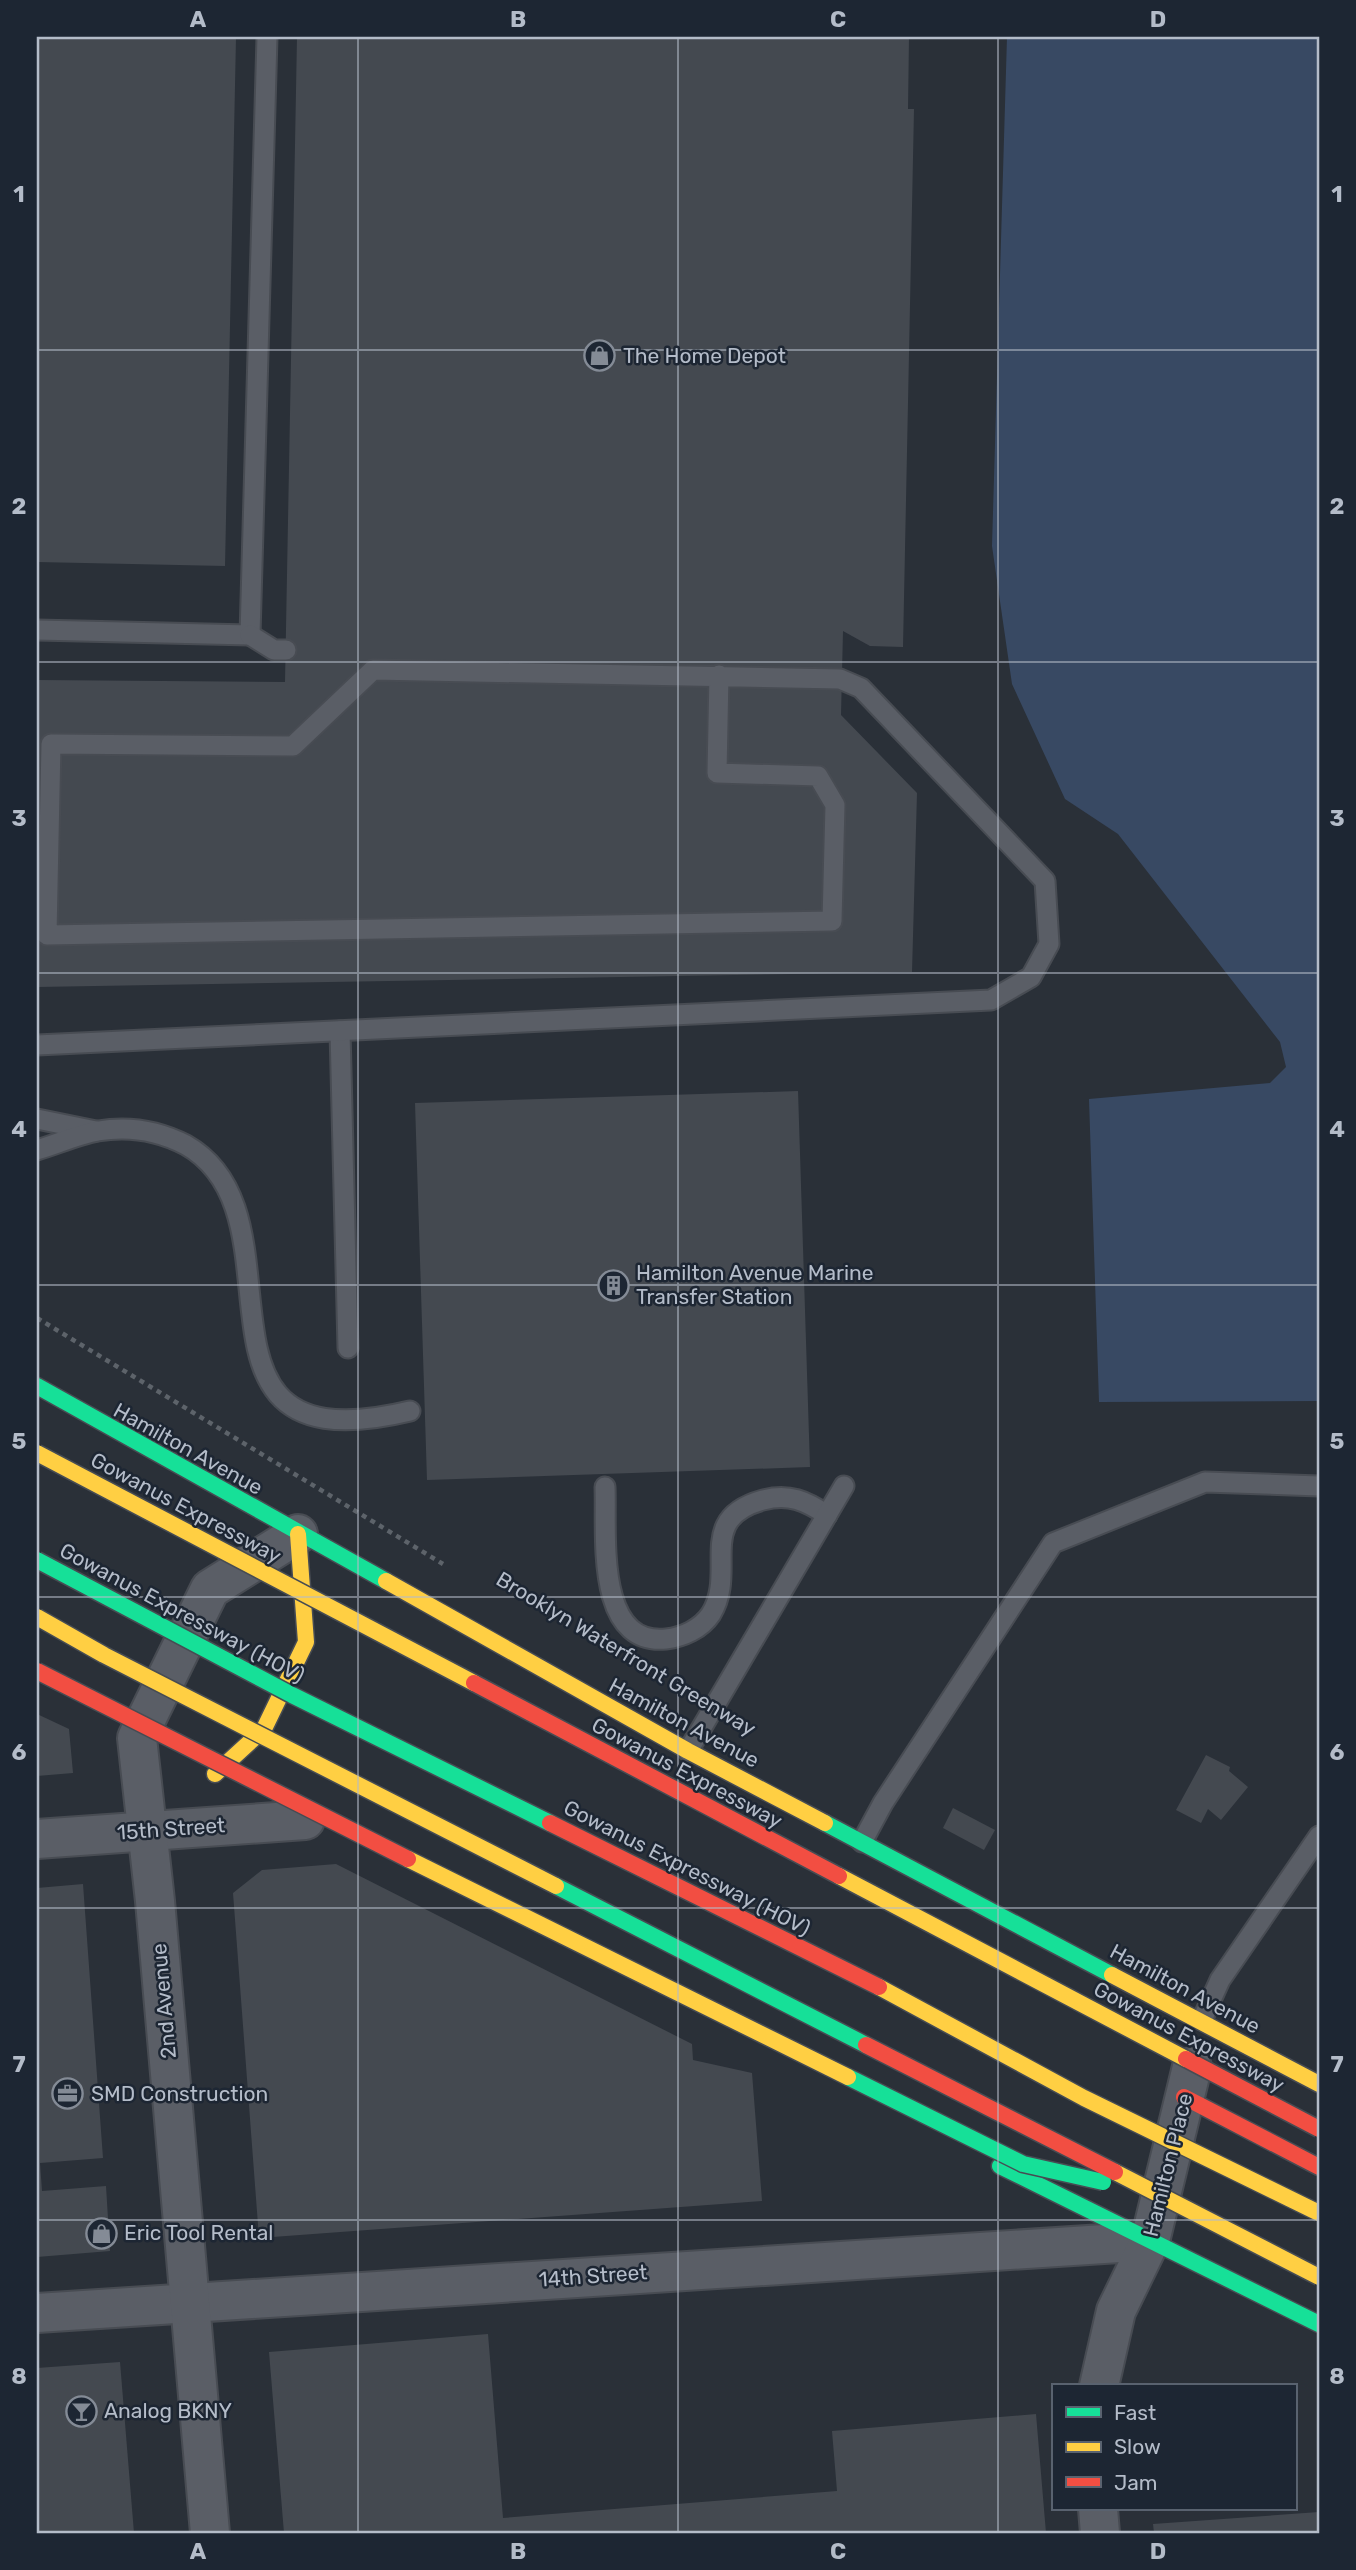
<svg xmlns="http://www.w3.org/2000/svg" width="1356" height="2570" font-family="Rubik,sans-serif">
<rect width="100%" height="100%" fill="#2a3038"/>
<!-- water -->
<polygon fill="#384963" points="1007,37 1319,37 1319,1401 1099,1402 1089,1099 1270,1083 1286,1067 1280,1042 1118,834 1065,799 1012,684 992,546"/>
<!-- building -->
<g fill="#444950">
<polygon points="37,37 236,37 225,566 37,562"/>
<polygon points="297,37 909,37 908,109 914,109 903,647 870,646 843,631 841,715 917,793 912,972 37,987 37,680 285,682"/>
<polygon points="798,1091 810,1467 427,1480 415,1103"/>
<polygon points="37,1714 69,1729 73,1773 37,1776"/>
<polygon points="1206,1755 1230,1767 1229,1771 1248,1787 1221,1820 1208,1809 1201,1823 1176,1810"/>
<polygon points="953,1808 995,1830 984,1850 943,1828"/>
<polygon points="336,1864 692,2044 693,2060 752,2073 762,2201 259,2238 233,1893 262,1870"/>
<polygon points="83,1884 103,2158 40,2163 42,2191 106,2186 110,2251 37,2257 37,1888"/>
<polygon points="488,2334 503,2518 837,2491 832,2431 1036,2414 1046,2533 284,2533 269,2352"/>
<polygon points="120,2362 134,2533 37,2533 37,2368"/>
<polygon points="1319,2512 1319,2533 1154,2533 1153,2524"/>
</g>
<g fill="none" stroke-linecap="round" stroke-linejoin="round">
<defs>
<g id="lane">
<polyline points="37,630 250,635 267,37"/>
<polyline points="250,635 274,650 286,650"/>
<polyline points="340,1031 348,1348"/>
<polyline points="37,1045 991,1000 1031,977 1049,944 1045,881 861,688 840,679 373,670 293,746 51,744 47,935 832,921 835,805 818,776 717,773 719,675"/>
<polyline points="37,1119 96,1131"/>
<path d="M37,1150C57,1144 77,1135 98,1131C128,1126 159,1131 186,1145C313,1217 164,1470 410,1411"/>
<path d="M605,1487C607,1532 594,1646 666,1639C683,1637 701,1629 711,1614C738,1570 694,1519 763,1500C789,1493 806,1501 827,1515"/>
<polyline points="688,1751 844,1486"/>
<polyline points="862,1842 883,1803 1053,1543 1205,1482 1319,1486"/>
<polyline points="1202,2020 1220,1980 1319,1836"/>
</g>
<g id="street">
<polyline points="37,1839 305,1820"/>
<polyline points="37,2313 1150,2241"/>
<polyline points="1099,2386 1116,2311 1150,2241 1192,2067"/>
<polyline points="1098,2509 1100,2533"/>
<polyline points="210,2533 155,1901 137,1738 210,1589 298,1534"/>
</g>
<g id="fast">
<polyline points="37,1386 386,1581"/>
<polyline points="825,1823 1112,1975"/>
<polyline points="1000,2166 1319,2324"/>
</g>
<g id="slow">
<polyline points="386,1581 688,1751 825,1823"/>
<polyline points="215,1774 264,1729 306,1642 298,1534"/>
<polyline points="1112,1975 1319,2084"/>
</g>
<polyline id="jam" points="1184,2097 1319,2167"/>
</defs>
<!-- lane casing -->
<use href="#lane" stroke="#484c53" stroke-width="23"/>
<!-- street casing -->
<use href="#street" stroke="#484c53" stroke-width="42"/>
<!-- fast casing -->
<use href="#fast" stroke="#484c53" stroke-width="19"/>
<!-- slow casing -->
<use href="#slow" stroke="#484c53" stroke-width="19"/>
<!-- jam casing -->
<use href="#jam" stroke="#484c53" stroke-width="19"/>
<!-- path -->
<polyline stroke="#5d636a" stroke-width="4.5" stroke-dasharray="5 5" stroke-linecap="butt" points="37,1318 443,1564"/>
<!-- lane -->
<use href="#lane" stroke="#5a5e66" stroke-width="19"/>
<!-- street -->
<use href="#street" stroke="#5a5e66" stroke-width="38"/>
<!-- fast -->
<use href="#fast" stroke="#16e098" stroke-width="16"/>
<!-- slow -->
<use href="#slow" stroke="#ffcf43" stroke-width="16"/>
<!-- jam -->
<use href="#jam" stroke="#f24e42" stroke-width="16"/>
<defs>
<g id="fast-bridge">
<polyline points="37,1560 292,1695 550,1823"/>
<polyline points="556,1886 866,2045"/>
<polyline points="848,2077 1023,2164 1103,2182"/>
</g>
<g id="slow-bridge">
<polyline points="37,1453 474,1683"/>
<polyline points="37,1617 104,1655 556,1886"/>
<polyline points="408,1859 848,2077"/>
<polyline points="839,1876 1186,2059"/>
<polyline points="879,1987 1084,2098 1319,2213"/>
<polyline points="1115,2172 1319,2277"/>
</g>
<g id="jam-bridge">
<polyline points="37,1671 408,1859"/>
<polyline points="474,1683 839,1876"/>
<polyline points="550,1823 879,1987"/>
<polyline points="866,2045 1115,2172"/>
<polyline points="1186,2059 1319,2129"/>
</g>
</defs>
<!-- fast-bridge casing -->
<use href="#fast-bridge" stroke="#474c53" stroke-width="19" stroke-linecap="butt"/>
<!-- slow-bridge casing -->
<use href="#slow-bridge" stroke="#474c53" stroke-width="19" stroke-linecap="butt"/>
<!-- jam-bridge casing -->
<use href="#jam-bridge" stroke="#474c53" stroke-width="19" stroke-linecap="butt"/>
<!-- fast-bridge -->
<use href="#fast-bridge" stroke="#16e098" stroke-width="16"/>
<!-- slow-bridge -->
<use href="#slow-bridge" stroke="#ffcf43" stroke-width="16"/>
<!-- jam-bridge -->
<use href="#jam-bridge" stroke="#f24e42" stroke-width="16"/>
</g>
<!-- grid -->
<path fill="none" stroke="#b4bcc9" stroke-width="2" stroke-opacity="0.55" d="M358,37V2533M678,37V2533M998,37V2533M37,350H1319M37,662H1319M37,973H1319M37,1285H1319M37,1597H1319M37,1908H1319M37,2220H1319"/>
<!-- icons -->
<defs>
<symbol id="shop-ring" viewBox="-11 -11 22 22"><circle r="9.5" fill="#1d2633" stroke="#848b96" stroke-width="1.5"/><path d="M-5-2.5h2.3a2.7 3.5 0 0 1 5.4 0H5L5.5 6h-11ZM-1.5-2.5h3a1.5 2.3 0 0 0-3 0Z" fill="#848b96"/></symbol>
<symbol id="building-ring" viewBox="-11 -11 22 22"><circle r="9.5" fill="#1d2633" stroke="#848b96" stroke-width="1.5"/><path d="M-4-6H4V6H1V3H-1V6H-4ZM-2.5-4.3h1.7v1.8h-1.7ZM.8-4.3h1.7v1.8H.8ZM-2.5-1h1.7V.8h-1.7ZM.8-1h1.7V.8H.8Z" fill="#848b96"/></symbol>
<symbol id="office-ring" viewBox="-11 -11 22 22"><circle r="9.5" fill="#1d2633" stroke="#848b96" stroke-width="1.5"/><path d="M-6-3h4V-5.5h4V-3h4V5H-6ZM-1-4.5V-3h2v-1.5ZM-6 0V1H6V0Z" fill="#848b96"/></symbol>
<symbol id="bar-ring" viewBox="-11 -11 22 22"><circle r="9.5" fill="#1d2633" stroke="#848b96" stroke-width="1.5"/><path d="M-6-5H6L.8 .8V4.5H3.5V6h-7V4.5H-.8V.8Z" fill="#848b96"/></symbol>
</defs>
<g fill-rule="evenodd">
<use href="#shop-ring" x="582" y="338" width="35" height="35"/>
<use href="#building-ring" x="596" y="1268" width="35" height="35"/>
<use href="#office-ring" x="50" y="2076" width="35" height="35"/>
<use href="#shop-ring" x="84" y="2216" width="35" height="35"/>
<use href="#bar-ring" x="64" y="2394" width="35" height="35"/>
</g>
<g text-anchor="middle" stroke-width="5" stroke-linejoin="round" paint-order="stroke">
<!-- poi labels -->
<g font-size="21" fill="#b4bcc9" stroke="#1d2633" text-anchor="start">
<text x="623" y="363">The Home Depot</text>
<text x="636" y="1280">Hamilton Avenue Marine<tspan x="636" dy="24">Transfer Station</tspan></text>
<text x="91" y="2101">SMD Construction</text>
<text x="124" y="2240">Eric Tool Rental</text>
<text x="104" y="2418">Analog BKNY</text>
</g>
<!-- street labels -->
<g font-size="21" fill="#b4bcc9" stroke="#1d2633">
<text transform="translate(188 1449) rotate(29)" y="7">Hamilton Avenue</text>
<text transform="translate(186 1508) rotate(28)" y="7">Gowanus Expressway</text>
<text transform="translate(182 1613) rotate(28)" y="7">Gowanus Expressway (HOV)</text>
<text transform="translate(626 1654) rotate(31)" y="7">Brooklyn Waterfront Greenway</text>
<text transform="translate(684 1723) rotate(28)" y="7">Hamilton Avenue</text>
<text transform="translate(687 1773) rotate(28)" y="7">Gowanus Expressway</text>
<text transform="translate(171 1829) rotate(-4)" y="7">15th Street</text>
<text transform="translate(687 1868) rotate(27)" y="7">Gowanus Expressway (HOV)</text>
<text transform="translate(1185 1989) rotate(28)" y="7">Hamilton Avenue</text>
<text transform="translate(164 2001) rotate(-95)" y="7">2nd Avenue</text>
<text transform="translate(1189 2037) rotate(28)" y="7">Gowanus Expressway</text>
<text transform="translate(1168 2165) rotate(-76)" y="7">Hamilton Place</text>
<text transform="translate(593 2276) rotate(-4)" y="7">14th Street</text>
</g>
</g>
<!-- border -->
<rect width="1356" height="2570" fill="none" stroke="#1d2633" stroke-width="77"/>
<!-- legend -->
<rect x="1052" y="2384" width="245" height="126" fill="#1d2633" stroke="#59626f" stroke-width="2"/>
<rect x="1066" y="2407" width="35" height="10" fill="#16e098" stroke="#59626f" stroke-width="2"/>
<text x="1114" y="2420" font-size="21" fill="#b4bcc9">Fast</text>
<rect x="1066" y="2442" width="35" height="10" fill="#ffcf43" stroke="#59626f" stroke-width="2"/>
<text x="1114" y="2454" font-size="21" fill="#b4bcc9">Slow</text>
<rect x="1066" y="2477" width="35" height="10" fill="#f24e42" stroke="#59626f" stroke-width="2"/>
<text x="1114" y="2490" font-size="21" fill="#b4bcc9">Jam</text>
<rect x="38" y="38" width="1280" height="2494" fill="none" stroke="#b4bcc9" stroke-width="2.5"/>
<g font-size="23" text-anchor="middle" font-weight="bold" fill="#b4bcc9">
<text x="198" y="27">A</text>
<text x="518" y="27">B</text>
<text x="838" y="27">C</text>
<text x="1158" y="27">D</text>
<text x="19" y="202">1</text>
<text x="1337" y="202">1</text>
<text x="19" y="514">2</text>
<text x="1337" y="514">2</text>
<text x="19" y="826">3</text>
<text x="1337" y="826">3</text>
<text x="19" y="1137">4</text>
<text x="1337" y="1137">4</text>
<text x="19" y="1449">5</text>
<text x="1337" y="1449">5</text>
<text x="19" y="1760">6</text>
<text x="1337" y="1760">6</text>
<text x="19" y="2072">7</text>
<text x="1337" y="2072">7</text>
<text x="19" y="2384">8</text>
<text x="1337" y="2384">8</text>
<text x="198" y="2559">A</text>
<text x="518" y="2559">B</text>
<text x="838" y="2559">C</text>
<text x="1158" y="2559">D</text>
</g>
</svg>
